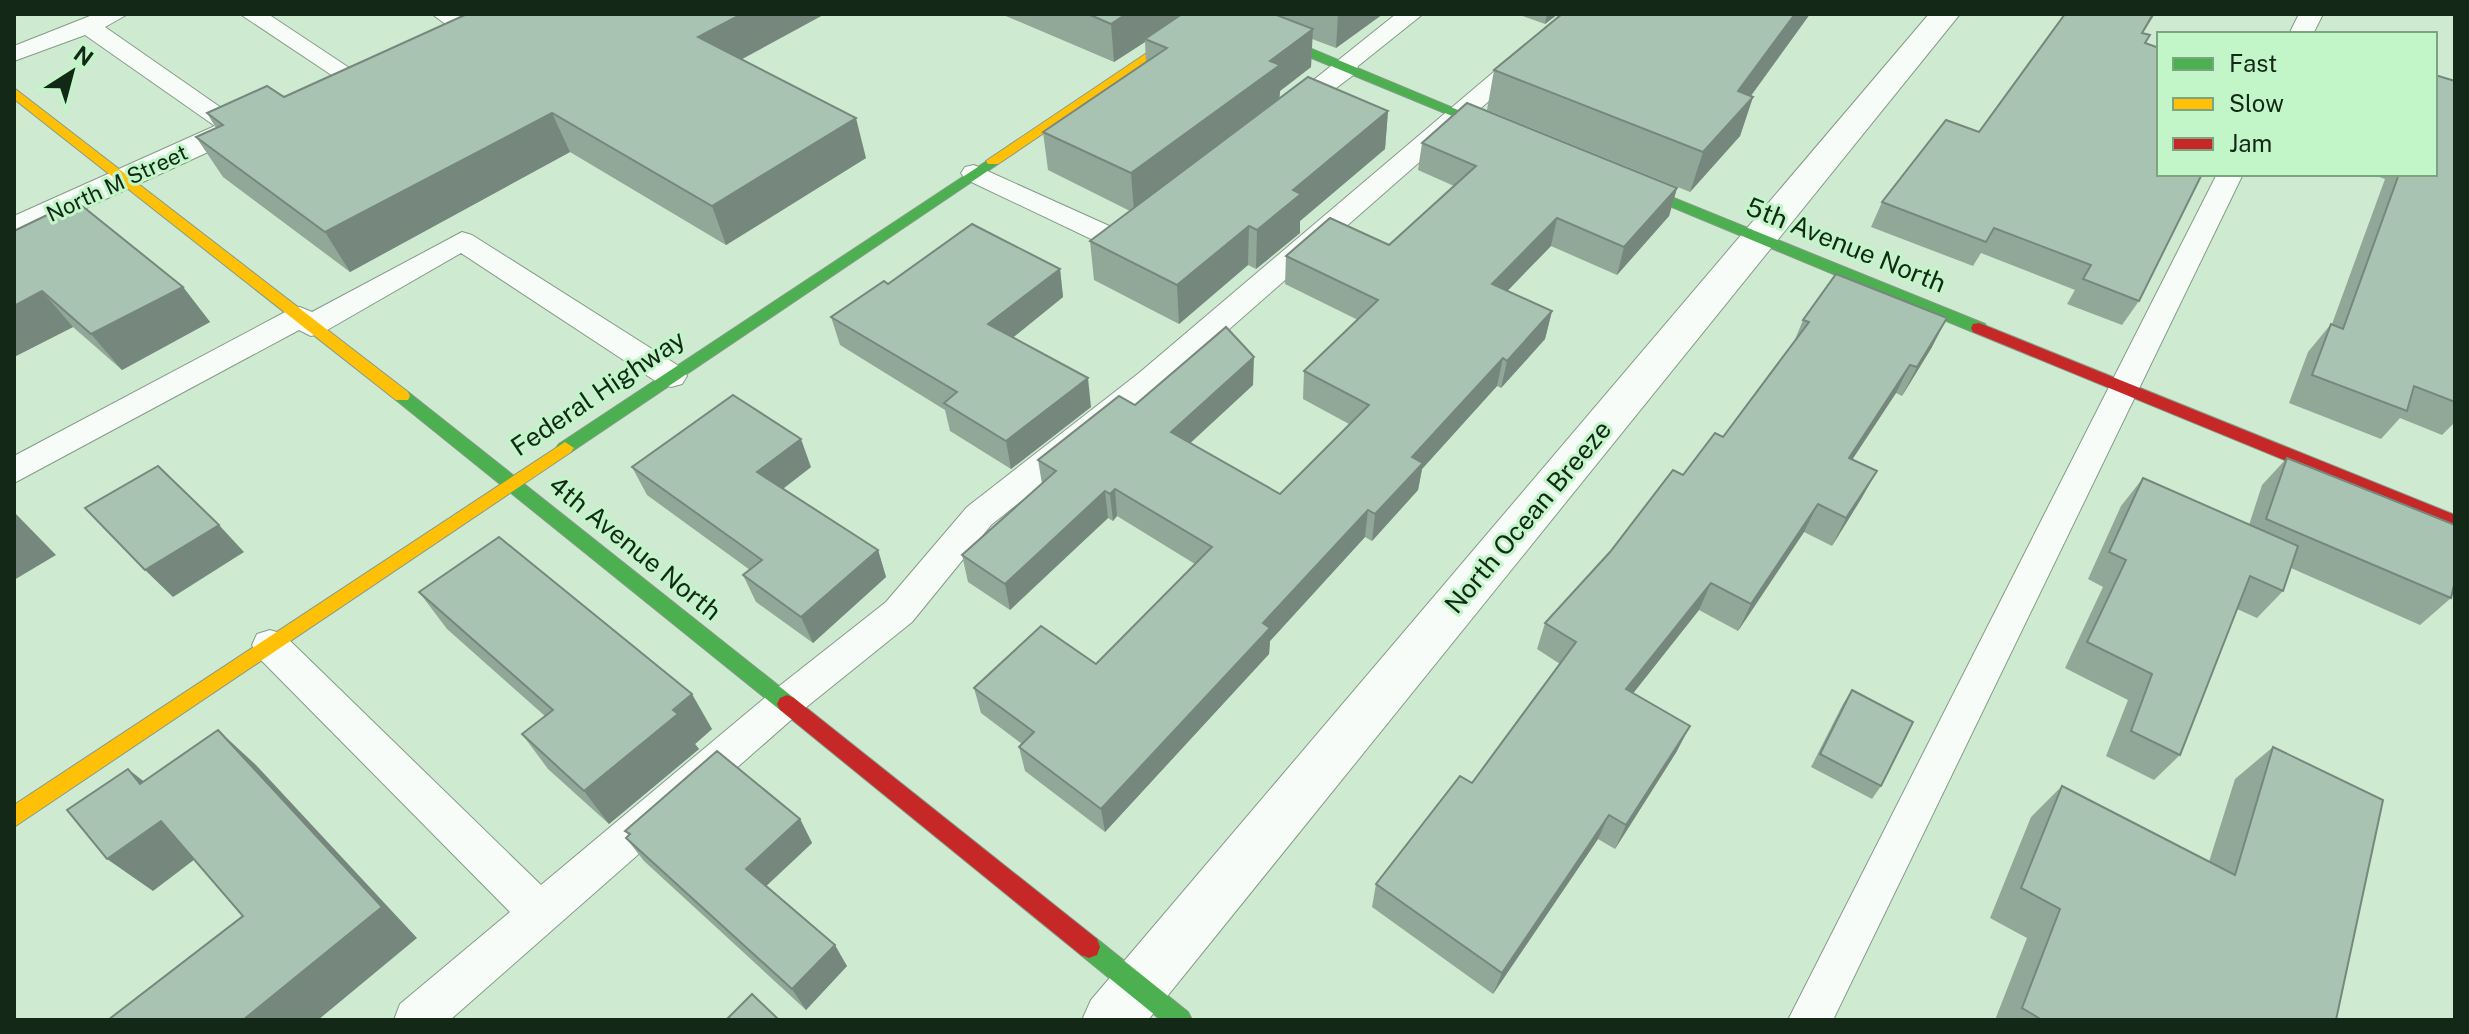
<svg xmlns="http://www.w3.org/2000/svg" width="2469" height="1034" font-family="'Public Sans',sans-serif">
<rect width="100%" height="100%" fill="#ceead1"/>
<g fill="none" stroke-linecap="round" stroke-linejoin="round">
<defs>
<g id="lane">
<polygon points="95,14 128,14 105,27 243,123 247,128 243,133 225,133 85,35 14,61 14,46"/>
<polygon points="240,14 268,14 360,75 348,82 339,80"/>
<polygon points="432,14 460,14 472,24 468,29 452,29"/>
<polygon points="1396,14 1423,14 1358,66 1356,73 1299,116 1281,116 1277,111 1281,106"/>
<polygon points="1562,14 1588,14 1161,389 991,525 912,622 799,713 450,1020 394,1020 400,1004 510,912 257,656 252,645 257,634 270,630 283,634 541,885 773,691 886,602 967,507 1139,373"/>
<polygon points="2299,14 2323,14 2313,34 2289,34"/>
<polygon points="974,165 1116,229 1139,216 1149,219 1153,225 1128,247 1108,247 965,179 961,173 965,167"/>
<polygon points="2217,174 2243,174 1833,1020 1788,1020"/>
<polygon points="462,232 472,235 682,368 687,376 682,384 671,387 660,384 461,253 322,333 311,336 299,330 14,483 14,456 289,310 300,307 312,312"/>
</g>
<g id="street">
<polygon points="1929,14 1960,14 1148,1020 1082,1020 1091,1000"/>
<polygon points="255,108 267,111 272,118 267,125 14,241 14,216"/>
</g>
<g id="fast">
<polygon points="1251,27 1259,27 1520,136 1518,139 1508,139 1251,33"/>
<polygon points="993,157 998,158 998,164 571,452 559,452 556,448 559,444"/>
<polygon points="1617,175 1985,324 1987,328 1979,333 1973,332 1612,182 1612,176"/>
<polygon points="402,390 408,392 794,698 797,704 794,710 787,713 780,710 396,400 394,396"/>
<polygon points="1089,936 1097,939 1188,1012 1192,1020 1161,1020 1081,955 1078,947 1081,939"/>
</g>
<g id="slow">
<polygon points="1205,14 1219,14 998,164 988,164 986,161"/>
<polygon points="14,88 408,392 410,396 408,400 396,400 14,99"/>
<polygon points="565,442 574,448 571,452 14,827 14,805"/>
</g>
<g id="jam">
<polygon points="1979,323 2455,515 2455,530 1973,332 1971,328 1973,324"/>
<polygon points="787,695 794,698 1097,939 1100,947 1097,955 1089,958 1081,955 780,710 777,704 780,698"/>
</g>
</defs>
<!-- lane casing -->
<use href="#lane" stroke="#859b88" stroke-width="2"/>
<!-- street casing -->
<use href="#street" stroke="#859b88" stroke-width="2"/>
<!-- fast casing -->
<use href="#fast" stroke="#859b88" stroke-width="2"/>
<!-- slow casing -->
<use href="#slow" stroke="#859b88" stroke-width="2"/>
<!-- jam casing -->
<use href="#jam" stroke="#859b88" stroke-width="2"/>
<!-- lane -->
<use href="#lane" fill="#f8fcf8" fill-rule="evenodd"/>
<!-- street -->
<use href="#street" fill="#f8fcf8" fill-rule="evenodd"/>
<!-- fast -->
<use href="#fast" fill="#4caf50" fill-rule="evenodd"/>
<!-- slow -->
<use href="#slow" fill="#ffc107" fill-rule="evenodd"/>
<!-- jam -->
<use href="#jam" fill="#c62828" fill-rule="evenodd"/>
</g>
<!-- wall -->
<g fill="#91a899">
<polygon points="1001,14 1383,14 1336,48 1312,39 1311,67 1280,91 1279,98 1388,111 1385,149 1300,221 1300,233 1256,269 1248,265 1179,324 1094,280 1090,241 1130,211 1048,170 1043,132 1146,62 1145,42 1114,62"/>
<polygon points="1517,14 1558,14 1545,24"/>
<polygon points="1562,14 1810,14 1751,96 1753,97 1740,136 1690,192 1487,110 1494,70"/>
<polygon points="2155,14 2143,33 2146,43 2139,301 2122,325 2067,304 2075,290 1981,253 1973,266 1871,227 1882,202"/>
<polygon points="742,59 866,158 726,245 570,152 350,272 223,177 196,137 216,128 207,113 284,97"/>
<polygon points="2455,74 2455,422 2442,435 2400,418 2381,439 2289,403 2308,352 2331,324 2332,324 2385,179 2371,174 2435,174"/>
<polygon points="1422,143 1677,188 1669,216 1617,275 1551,246 1507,291 1552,311 1545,339 1501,388 1497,386 1422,469 1418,490 1372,541 1365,537 1270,641 1269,654 1105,832 1025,771 1019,747 1022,744 981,713 974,688 1096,664 1195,564 1117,516 1113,521 1108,518 1010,610 968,582 962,555 1042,484 1038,460 1135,405 1253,385 1190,443 1280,494 1349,424 1303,399 1304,371 1358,320 1285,284 1286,256 1389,245 1454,186 1418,170"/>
<polygon points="14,231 183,287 210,322 122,370 73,327 14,357"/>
<polygon points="1060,269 1063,297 1013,337 1091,407 1011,469 950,431 945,410 840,345 831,317 888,284"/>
<polygon points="1803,320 1932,347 1902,396 1896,393 1852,459 1877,471 1861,499 1832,546 1804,532 1738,631 1699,610 1633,693 1677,751 1615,849 1598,839 1493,994 1372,907 1376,884 1472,783 1560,664 1537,649 1545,623 1683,475 1723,437 1794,342"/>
<polygon points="2287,458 2451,598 2420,625 2291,568 2283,591 2257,618 2237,609 2180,755 2154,780 2106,756 2128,700 2065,668 2103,587 2088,579 2121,506 2143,478 2249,525 2262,485"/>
<polygon points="632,467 811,467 783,489 878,550 886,577 813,643 756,602 743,575 750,570 647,495"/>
<polygon points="419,592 712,729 695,744 699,749 609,824 548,769 522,734 545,716 447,629"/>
<polygon points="1852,690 1881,786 1872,799 1811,767 1843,704"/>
<polygon points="2273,747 2336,1020 1995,1020 2027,938 1990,918 2031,817 2062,786 2209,862 2235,779"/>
<polygon points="800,819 812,843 766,886 847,966 806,1010 644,861 626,838 629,835 625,831"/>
</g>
<!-- shaded-wall -->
<g fill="#76887d">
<polygon points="742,14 825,14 711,76 698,37"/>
<polygon points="1126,14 1188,14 1145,39 1145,42 1114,62 1111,24"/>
<polygon points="1338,14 1383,14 1336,48"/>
<polygon points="1547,14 1558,14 1545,24"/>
<polygon points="1795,14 1810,14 1736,116 1753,97 1740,136 1690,192 1703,152 1738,91"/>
<polygon points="1313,29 1311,67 1280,91 1279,104 1134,212 1131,173 1270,61"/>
<polygon points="1388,111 1385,149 1300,221 1300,233 1256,269 1257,230 1293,190"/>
<polygon points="552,113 570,152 350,272 325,232"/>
<polygon points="856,118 866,158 726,245 712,206"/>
<polygon points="1677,188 1669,216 1617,275 1624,247"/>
<polygon points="1557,218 1551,246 1487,312 1492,284"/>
<polygon points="1249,226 1248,265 1179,324 1177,285"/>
<polygon points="1060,269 1063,297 994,353 988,324"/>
<polygon points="183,287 210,322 122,370 91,334"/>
<polygon points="42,291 73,327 14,357 14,306"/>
<polygon points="1552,311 1545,339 1501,388 1507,361"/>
<polygon points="1947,318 1932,347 1902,396 1917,367"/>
<polygon points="1254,357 1253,385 1172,460 1171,432"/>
<polygon points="1503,358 1497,386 1422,469 1418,490 1372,541 1375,514 1412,457"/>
<polygon points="1910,365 1896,393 1835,486 1849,458"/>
<polygon points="1088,378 1091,407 1011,469 1006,441"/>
<polygon points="801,439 811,467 768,500 757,472"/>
<polygon points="1877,471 1861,499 1832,546 1846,518"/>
<polygon points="1115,489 1117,516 1113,521 1110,494"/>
<polygon points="1105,491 1108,518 1010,610 1005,584"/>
<polygon points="1818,504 1804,532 1738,631 1751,604"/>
<polygon points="1368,510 1365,537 1270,641 1269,654 1105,832 1101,809 1263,623"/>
<polygon points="14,512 56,555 14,580"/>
<polygon points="219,525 244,552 173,597 145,570"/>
<polygon points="878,550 886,577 813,643 801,617"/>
<polygon points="1711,583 1699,610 1616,715 1626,689"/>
<polygon points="692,694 712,729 695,744 699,749 609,824 584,791"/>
<polygon points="1690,726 1677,751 1615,849 1626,825"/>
<polygon points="218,730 256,765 417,938 318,1020 243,1020 382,907"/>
<polygon points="128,769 170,802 140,784"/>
<polygon points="1609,815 1598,839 1493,994 1502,973"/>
<polygon points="800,819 812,843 760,892 746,869"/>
<polygon points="161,821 203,853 153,891 107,859"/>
<polygon points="835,945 847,966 806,1010 792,989"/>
</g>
<!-- building -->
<g fill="#a9c3b2" stroke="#76887d" stroke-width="2">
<polygon points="467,14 742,14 698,37 856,118 712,206 552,113 325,232 196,137 223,125 207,113 267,86 284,97"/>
<polygon points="1088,14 1126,14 1111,24"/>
<polygon points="1182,14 1274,14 1313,29 1270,61 1280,65 1131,173 1043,132 1167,48 1145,39"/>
<polygon points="1562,14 1795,14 1738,91 1753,97 1703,152 1494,70"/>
<polygon points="2065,14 2153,14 2142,33 2150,35 2145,43 2159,48 2159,174 2202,174 2139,301 2083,279 2091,265 1994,228 1986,242 1882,202 1946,120 1979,132"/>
<polygon points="2435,75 2455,81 2455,402 2414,386 2407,411 2312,375 2331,324 2343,329 2399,174 2435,174"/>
<polygon points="1308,77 1388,111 1293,190 1301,194 1257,230 1249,226 1177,285 1090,241"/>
<polygon points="1467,103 1677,188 1624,247 1557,218 1492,284 1552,311 1507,361 1503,358 1412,457 1423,463 1375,514 1368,510 1263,623 1270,628 1101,809 1019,747 1034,732 974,688 1041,626 1096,664 1212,547 1115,489 1110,494 1105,491 1005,584 962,555 1056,471 1038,460 1119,396 1135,405 1226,327 1254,357 1171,432 1280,494 1369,405 1304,371 1378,300 1286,256 1330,218 1389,245 1476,166 1422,143"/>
<polygon points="76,201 183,287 91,334 42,291 14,306 14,231"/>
<polygon points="972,224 1060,269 988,324 1088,378 1006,441 944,403 957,392 831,317 884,281 888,284"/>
<polygon points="1836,274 1947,318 1917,367 1910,365 1849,458 1877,471 1846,518 1818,504 1751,604 1711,583 1626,689 1690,726 1626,825 1609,815 1502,973 1376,884 1460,776 1472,783 1576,642 1545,623 1610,552 1673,470 1683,475 1715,433 1723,437 1809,322 1803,320"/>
<polygon points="733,395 801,439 757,472 878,550 801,617 743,575 762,560 632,467"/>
<polygon points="2287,458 2455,525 2455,581 2451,598 2266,519"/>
<polygon points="158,466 219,525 145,570 85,508"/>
<polygon points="2143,478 2298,546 2283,591 2250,576 2180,755 2131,731 2152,674 2087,642 2126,560 2109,552"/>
<polygon points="499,537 692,694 673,710 678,714 584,791 522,734 553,710 419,592"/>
<polygon points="1852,690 1913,722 1881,786 1820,754"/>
<polygon points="218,730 382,907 243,1020 108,1020 243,916 161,821 107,859 67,810 128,769 140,784"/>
<polygon points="2273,747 2383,800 2336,1020 2042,1020 2022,1008 2060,909 2021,888 2062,786 2235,875"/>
<polygon points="717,751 800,819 746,869 835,945 792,989 626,838 630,834 625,831"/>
<polygon points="752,994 779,1020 726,1020"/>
</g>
<g text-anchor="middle" stroke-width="6" stroke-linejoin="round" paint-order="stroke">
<!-- far-street labels -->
<g font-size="22" fill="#142817" stroke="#c2f6c8">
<text transform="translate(117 183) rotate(-25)" y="8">North M Street</text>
</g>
<!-- street labels -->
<g font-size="26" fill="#142817" stroke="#c2f6c8">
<text transform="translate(1846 245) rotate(22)" y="9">5th Avenue North</text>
<text transform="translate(598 393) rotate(-34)" y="9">Federal Highway</text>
<text transform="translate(1528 517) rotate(-50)" y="9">North Ocean Breeze</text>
<text transform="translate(635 548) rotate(39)" y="9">4th Avenue North</text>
</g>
</g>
<!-- border -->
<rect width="2469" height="1034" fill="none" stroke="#142817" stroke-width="32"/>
<!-- legend -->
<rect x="2157" y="32" width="280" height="144" fill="#c2f6c8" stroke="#7ca481" stroke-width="2"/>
<rect x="2173" y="58" width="40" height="12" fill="#4caf50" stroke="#7ca481" stroke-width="2"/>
<text x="2229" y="72" font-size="24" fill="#142817">Fast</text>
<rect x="2173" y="98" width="40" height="12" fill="#ffc107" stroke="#7ca481" stroke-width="2"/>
<text x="2229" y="112" font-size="24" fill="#142817">Slow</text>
<rect x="2173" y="138" width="40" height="12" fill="#c62828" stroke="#7ca481" stroke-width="2"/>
<text x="2229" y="152" font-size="24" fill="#142817">Jam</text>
<!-- north arrow -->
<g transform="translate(72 72) rotate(36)" stroke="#c2f6c8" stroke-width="6" paint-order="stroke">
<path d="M0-6L14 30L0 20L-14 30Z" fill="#142817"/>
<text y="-12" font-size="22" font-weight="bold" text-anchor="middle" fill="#142817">N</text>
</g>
</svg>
